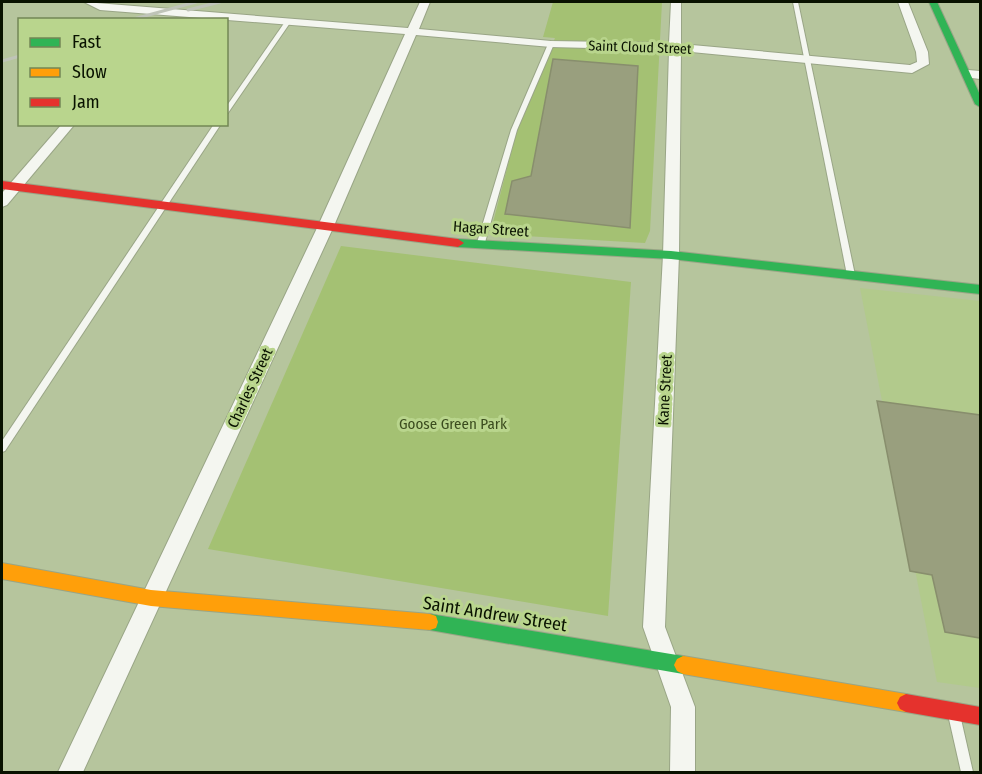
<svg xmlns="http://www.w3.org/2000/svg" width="982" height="774" font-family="'Fira Sans Condensed',sans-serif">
<rect width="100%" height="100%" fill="#b6c59d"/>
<!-- built -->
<polygon fill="#b2ca8c" points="860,288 980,301 980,688 937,682"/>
<!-- green -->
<g fill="#a4c173">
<polygon points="553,2 662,2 650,231 645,243 490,234 516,134 555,38 543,37"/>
<polygon points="341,246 631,282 608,616 208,549"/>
</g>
<!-- building -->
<g fill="#999f7e" stroke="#888e6d" stroke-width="1.5">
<polygon points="553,59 638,66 630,228 505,214 512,181 531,176"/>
<polygon points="877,401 980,415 980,638 945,632 932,575 910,571"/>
</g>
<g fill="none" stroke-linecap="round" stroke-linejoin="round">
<defs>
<g id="lane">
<polygon points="793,2 798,2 855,275 851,278 847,275"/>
<polygon points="287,19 292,20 228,113 226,114 226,107"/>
<polygon points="551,42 554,44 517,130 484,246 483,248 477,248 476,246 511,130 548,44"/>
<polygon points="214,124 221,124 5,451 2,452 2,441"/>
<polygon points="955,713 959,715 961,719 973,772 961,772 949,719 951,715"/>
</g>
<g id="street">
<polygon points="84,2 408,28 420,2 430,2 419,29 551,41 669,43 671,2 681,2 681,44 910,65 917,62 916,52 898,2 908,2 928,52 929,64 912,73 681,51 679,255 665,627 695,707 695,772 670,772 671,707 643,627 663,255 669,50 551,47 416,35 333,228 83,772 58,772 317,228 405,34 100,10"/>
<polygon points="968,70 980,71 980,79 964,77 964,71"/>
<polygon points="62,124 75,124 7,205 2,207 2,193"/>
</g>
<g id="fast">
<polygon points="929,2 937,2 980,95 980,107 975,104"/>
<polygon points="458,239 671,251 980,285 980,294 671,259 458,247 452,243"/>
<polygon points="430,614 683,656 689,659 692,665 689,671 683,674 430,630 424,628 422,622 424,616"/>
</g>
<g id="slow">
<polygon points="2,563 151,590 430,614 436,616 438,622 436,628 430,630 151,606 2,579"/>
<polygon points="683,656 906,694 912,697 915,703 912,709 906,712 683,674 677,671 674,665 677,659"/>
</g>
<g id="jam">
<polygon points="2,181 458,239 464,243 458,247 2,189"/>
<polygon points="906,694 980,707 980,725 906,712 900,709 897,703 900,697"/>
</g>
</defs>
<!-- lane casing -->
<use href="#lane" stroke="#99a586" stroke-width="2"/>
<!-- street casing -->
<use href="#street" stroke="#99a586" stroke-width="2"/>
<!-- fast casing -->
<use href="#fast" stroke="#99a586" stroke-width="2"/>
<!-- slow casing -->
<use href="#slow" stroke="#99a586" stroke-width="2"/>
<!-- jam casing -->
<use href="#jam" stroke="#99a586" stroke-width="2"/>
<!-- lane -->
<use href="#lane" fill="#f4f6f0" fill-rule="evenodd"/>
<!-- street -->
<use href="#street" fill="#f4f6f0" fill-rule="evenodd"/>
<!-- fast -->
<use href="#fast" fill="#30b455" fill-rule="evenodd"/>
<!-- slow -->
<use href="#slow" fill="#ff9f0a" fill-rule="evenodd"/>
<!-- jam -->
<use href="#jam" fill="#e5322d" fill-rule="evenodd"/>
<!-- rail -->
<g stroke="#bfc4b8" stroke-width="3">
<polyline points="188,10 220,2"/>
<polyline points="130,20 196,2"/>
<polyline points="2,61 20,56"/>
</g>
</g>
<g text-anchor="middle" stroke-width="6" stroke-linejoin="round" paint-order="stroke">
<!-- far-street labels -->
<g font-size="14" fill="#091200" stroke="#b9d58d">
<text transform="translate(640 47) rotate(2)" y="5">Saint Cloud Street</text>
</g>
<!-- street labels -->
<g font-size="15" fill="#091200" stroke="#b9d58d">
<text transform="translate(491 229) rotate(4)" y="5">Hagar Street</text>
<text transform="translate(250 388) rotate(-65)" y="5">Charles Street</text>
<text transform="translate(665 390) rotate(-87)" y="5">Kane Street</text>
</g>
<!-- park labels -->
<g font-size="15" fill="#3b4c1e" stroke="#b9d58d">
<text x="453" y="429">Goose Green Park</text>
</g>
<!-- near-street labels -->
<g font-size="18" fill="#091200" stroke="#b9d58d">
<text transform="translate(495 614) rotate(9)" y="6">Saint Andrew Street</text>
</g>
</g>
<!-- border -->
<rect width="982" height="774" fill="none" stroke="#091200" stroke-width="6"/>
<!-- legend -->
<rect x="18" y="18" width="210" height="108" fill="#b9d58d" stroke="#738755" stroke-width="1.5"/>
<rect x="30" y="38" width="30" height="9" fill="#30b455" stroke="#738755" stroke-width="1.5"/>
<text x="72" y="48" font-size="18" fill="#091200">Fast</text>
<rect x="30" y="68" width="30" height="9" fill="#ff9f0a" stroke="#738755" stroke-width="1.5"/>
<text x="72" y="78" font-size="18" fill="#091200">Slow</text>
<rect x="30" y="98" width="30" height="9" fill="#e5322d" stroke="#738755" stroke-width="1.5"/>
<text x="72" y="108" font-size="18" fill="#091200">Jam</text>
</svg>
